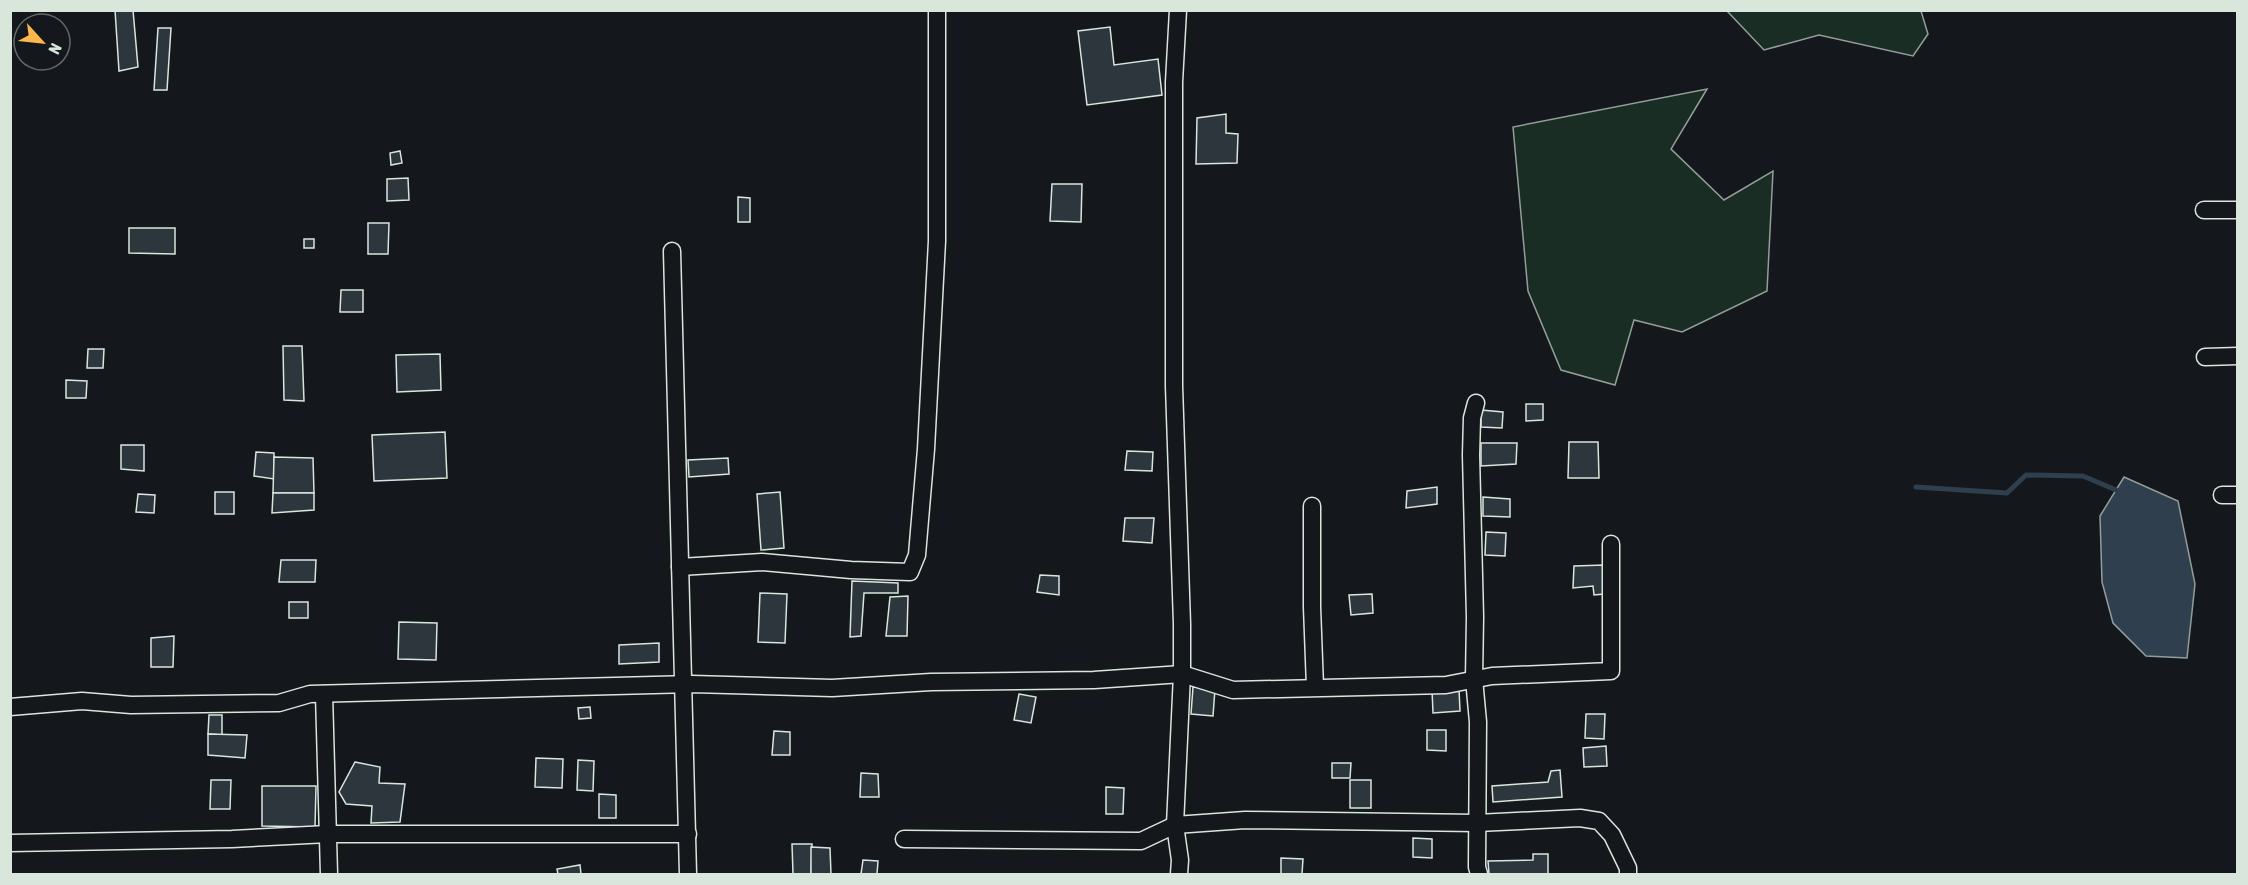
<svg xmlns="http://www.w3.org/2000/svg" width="2248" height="885" font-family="'Asap Condensed',sans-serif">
<rect width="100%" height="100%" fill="#14181c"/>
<!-- green -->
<g fill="#1a2d24" stroke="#939e99" stroke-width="1.5">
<polygon points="1727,11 1921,11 1928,34 1913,56 1819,35 1764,50"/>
<polygon points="1707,89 1671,149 1724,200 1773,171 1767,291 1682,332 1634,320 1615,385 1561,370 1528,291 1513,127"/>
</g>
<!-- water -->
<polygon fill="#2f3f4d" stroke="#939e99" stroke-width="1.5" points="2124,477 2178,501 2195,584 2187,658 2146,656 2113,623 2102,582 2100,516"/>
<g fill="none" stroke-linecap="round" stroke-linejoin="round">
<!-- stream -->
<polyline stroke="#2f3f4d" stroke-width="5" points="1916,487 2007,493 2026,475 2083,476 2116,490"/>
</g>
<!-- building -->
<g fill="#2c363c" stroke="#d8e6dc" stroke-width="1.5">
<polygon points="115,10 133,10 138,67 119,71"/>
<polygon points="1110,27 1114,65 1158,59 1162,95 1087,105 1078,31"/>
<polygon points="158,28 171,28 167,90 154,90"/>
<polygon points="1226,114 1226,133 1238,134 1237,163 1196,164 1197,118"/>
<polygon points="400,151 402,163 391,165 390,153"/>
<polygon points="408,178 409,200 387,201 387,179"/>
<polygon points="1052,184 1082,184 1081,222 1050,221"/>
<polygon points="738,197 750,198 750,222 738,222"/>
<polygon points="368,223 389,223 388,254 368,254"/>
<polygon points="129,228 175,228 175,254 129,253"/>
<rect x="304" y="239" width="10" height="9"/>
<polygon points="341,290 363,290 363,312 340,312"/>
<polygon points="283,346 302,346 304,401 284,400"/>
<polygon points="88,349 104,349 103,368 87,368"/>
<polygon points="440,354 441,390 397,392 396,355"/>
<polygon points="66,380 87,381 86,398 66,398"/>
<polygon points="1526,404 1543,404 1543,420 1526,421"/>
<polygon points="1481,410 1503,412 1502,428 1481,427"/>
<polygon points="445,432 447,478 374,481 372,435"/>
<polygon points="1569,442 1598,442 1599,478 1568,478"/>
<polygon points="1481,443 1517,443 1516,464 1481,466"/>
<polygon points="121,445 144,445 144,471 121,469"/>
<polygon points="1127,451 1153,452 1152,471 1125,470"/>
<polygon points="256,452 274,453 274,479 254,476"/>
<polygon points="274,457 313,458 314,493 273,493"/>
<polygon points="728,458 729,474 689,477 688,460"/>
<polygon points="1437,487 1437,504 1406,508 1407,491"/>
<rect x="215" y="492" width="19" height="22"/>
<polygon points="780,492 784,548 761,550 757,494"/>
<polygon points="273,493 314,493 314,510 272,513"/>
<polygon points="138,494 155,495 154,513 136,512"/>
<polygon points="1483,497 1510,499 1510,517 1483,516"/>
<polygon points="1125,518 1154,518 1152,543 1123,541"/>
<polygon points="1486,532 1506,533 1505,556 1485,555"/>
<polygon points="281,560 316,560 315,582 279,582"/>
<polygon points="1604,565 1604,594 1594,595 1593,586 1573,588 1574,566"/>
<polygon points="1040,575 1059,576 1059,595 1037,592"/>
<polygon points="852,581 898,583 898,593 864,593 861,636 850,637"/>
<polygon points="760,593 787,594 785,643 758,642"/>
<polygon points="1372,594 1373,613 1351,615 1349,595"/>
<polygon points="908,596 907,636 886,636 890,597"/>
<rect x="289" y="602" width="19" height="16"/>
<polygon points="399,622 437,623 436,660 398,659"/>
<polygon points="174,636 173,667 151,667 151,638"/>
<polygon points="659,643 659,662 619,664 619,645"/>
<polygon points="1193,687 1215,689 1213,716 1191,714"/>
<polygon points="1459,689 1460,711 1433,713 1432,690"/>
<polygon points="1019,694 1036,697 1031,723 1014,720"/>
<polygon points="590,707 591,718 579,719 578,708"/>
<polygon points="1586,714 1605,714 1604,739 1585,738"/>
<polygon points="209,715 222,715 222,735 208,734"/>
<polygon points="1427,730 1446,730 1446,751 1427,750"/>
<polygon points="774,731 790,732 790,755 772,755"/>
<polygon points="208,734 247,735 245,758 208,755"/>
<polygon points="1606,746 1607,766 1584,767 1583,748"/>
<polygon points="536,758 563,759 562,788 535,787"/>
<polygon points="578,760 594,761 593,791 577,790"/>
<polygon points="355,762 380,767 379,783 405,784 400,822 371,823 372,806 346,804 339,792"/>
<polygon points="1332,763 1351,763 1350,778 1332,778"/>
<polygon points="1560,770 1562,797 1493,802 1492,786 1548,782 1551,771"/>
<polygon points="861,773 878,774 879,797 860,797"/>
<polygon points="211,780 231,780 230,809 210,809"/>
<rect x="1350" y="780" width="21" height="28"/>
<polygon points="262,786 316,786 315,827 262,826"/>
<polygon points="1106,787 1124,788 1123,814 1106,814"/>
<polygon points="599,794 616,795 616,818 599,818"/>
<polygon points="1413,838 1432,839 1432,858 1413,857"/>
<polygon points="792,844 812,844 811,874 793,874"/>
<polygon points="811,847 830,848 831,874 811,874"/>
<polygon points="1533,854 1548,854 1548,874 1489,874 1488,861 1533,860"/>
<polygon points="1281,858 1303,859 1302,874 1281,874"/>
<polygon points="863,860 878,861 877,874 861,874"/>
<polygon points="580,865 581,874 558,874 557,869"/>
</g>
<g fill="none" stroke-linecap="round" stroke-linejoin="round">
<defs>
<g id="street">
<polyline points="1178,10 1174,82 1174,386 1182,624 1182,674 1175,825 1180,860 1179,874"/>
<polyline points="2204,210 2238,210"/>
<polyline points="672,251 688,874"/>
<polyline points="2205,357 2238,356"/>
<polyline points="1476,403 1472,418 1471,455 1475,617 1474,679 1478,722 1477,867 1479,874"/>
<polyline points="2222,495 2238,495"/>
<polyline points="1312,506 1312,607 1315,687"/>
<polyline points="680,567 762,562 851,570 910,572 917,555 926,449 937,241 937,10"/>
<polyline points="324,694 329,874"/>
<polyline points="10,707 82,701 131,705 279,703 310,694 692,684 832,688 931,682 1094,680 1182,674 1233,690 1446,685 1492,676 1611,671 1611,544"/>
<polyline points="904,839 1141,841 1175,825 1245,820 1477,823 1580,818 1599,821 1612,835 1628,868 1628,874"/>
<polyline points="10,843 232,839 328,834 688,834"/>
</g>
</defs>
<!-- street casing -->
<use href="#street" stroke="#d8e6dc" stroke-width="19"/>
<!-- street -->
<use href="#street" stroke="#14181c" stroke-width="16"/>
</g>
<!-- border -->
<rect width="2248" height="885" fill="none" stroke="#d8e6dc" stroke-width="24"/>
<!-- north arrow -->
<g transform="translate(42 42) rotate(117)"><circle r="28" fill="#14181c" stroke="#626a69" stroke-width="1.5"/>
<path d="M0-4.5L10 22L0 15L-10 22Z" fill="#ffb74d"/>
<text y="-9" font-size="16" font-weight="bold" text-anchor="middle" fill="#d8e6dc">N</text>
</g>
</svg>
